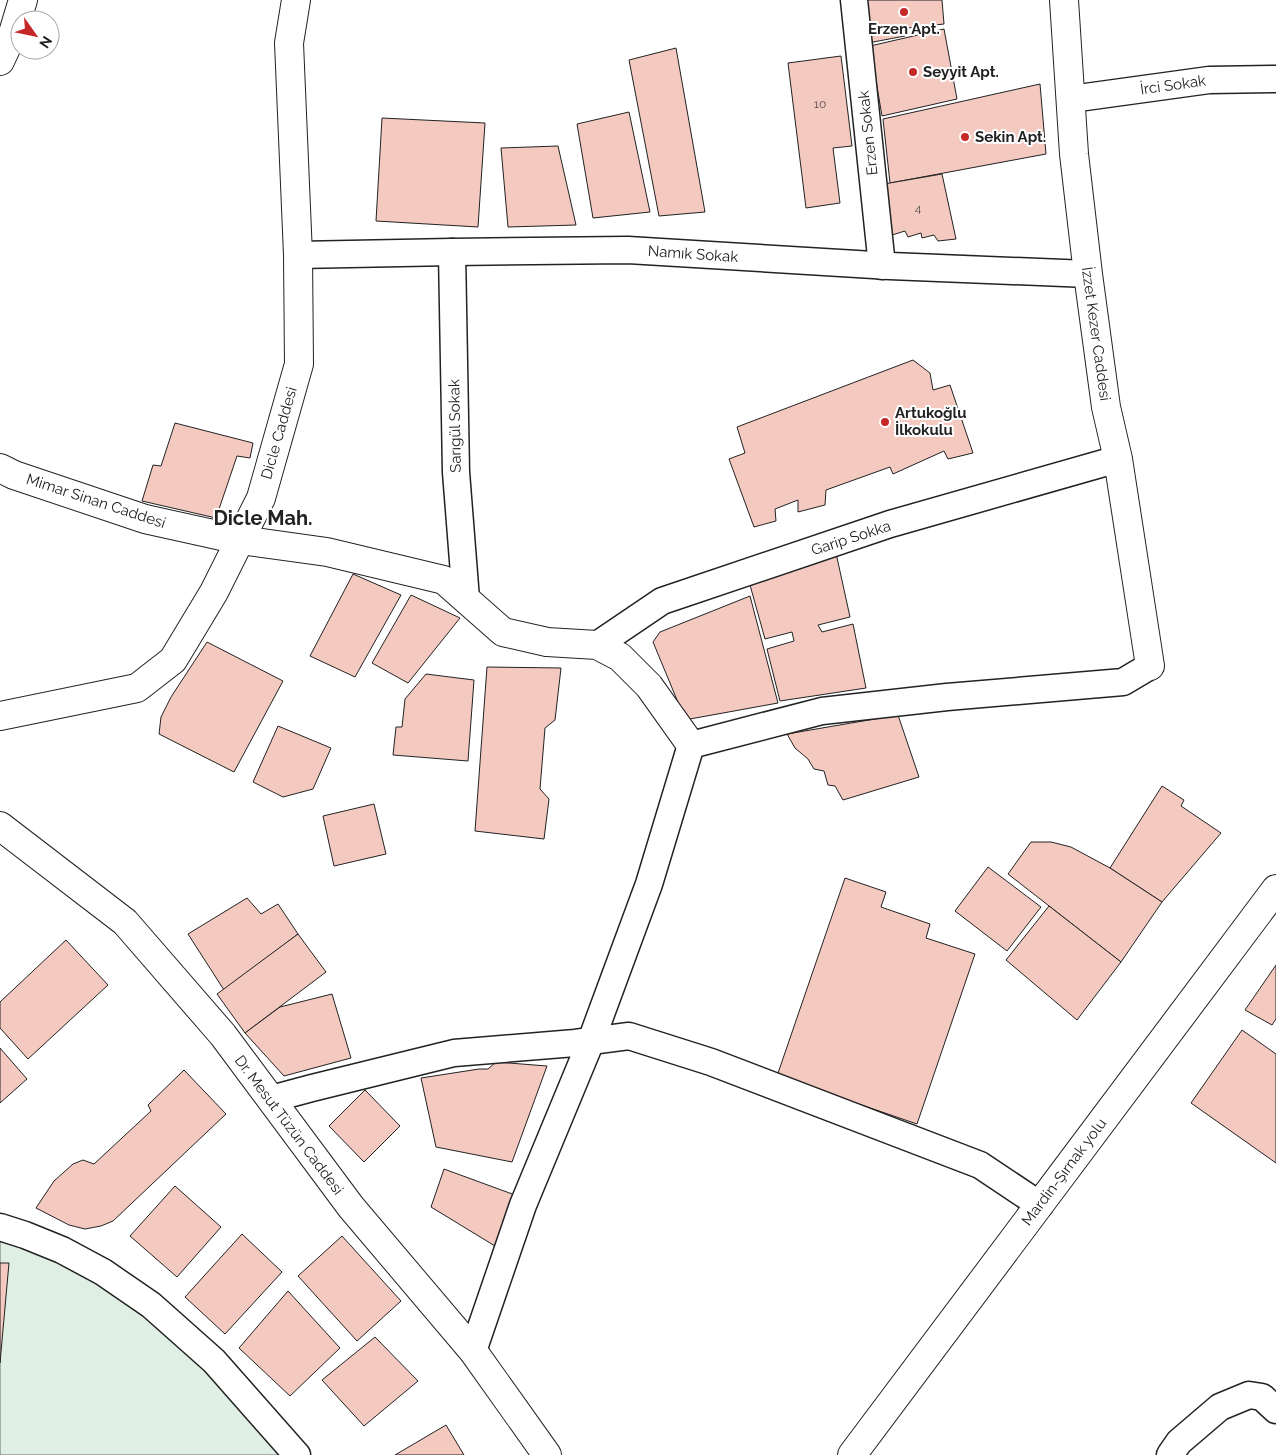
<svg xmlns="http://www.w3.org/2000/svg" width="1276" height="1455" font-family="Raleway,sans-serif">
<rect width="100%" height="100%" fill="#fff"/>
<!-- green -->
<polygon fill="#e0efe3" stroke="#6f6f6f" points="0,1227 103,1272 297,1455 0,1455"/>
<!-- building -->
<g fill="#f3c9c0" stroke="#222">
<polygon points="864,0 942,0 944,24 907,28 905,36 868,43"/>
<polygon points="944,29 957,99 882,116 870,46"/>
<polygon points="676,48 705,212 659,216 629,60"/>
<polygon points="841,56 852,146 833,148 840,203 806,208 788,63"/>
<polygon points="1040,84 1046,154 890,183 883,119"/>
<polygon points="629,112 650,212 593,218 577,124"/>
<polygon points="382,118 485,123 478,227 376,221"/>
<polygon points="558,146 576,225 508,227 501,148"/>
<polygon points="942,174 956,239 938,241 934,235 922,238 921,233 908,237 905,231 892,235 884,184"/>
<polygon points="913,360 930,373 933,390 950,385 973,453 948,459 944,451 893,474 890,467 826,490 825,505 798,512 798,500 775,509 776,521 754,527 729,459 745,453 737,427"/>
<polygon points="175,423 253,443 250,458 237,456 216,518 142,501 153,465 161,466"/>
<polygon points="836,553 850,617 818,625 822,632 853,624 866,688 780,701 767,649 794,641 792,632 765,639 750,585"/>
<polygon points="353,574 401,595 355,677 310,656"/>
<polygon points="411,595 460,618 408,683 372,663"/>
<polygon points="750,596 778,703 690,719 682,712 653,642 660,632"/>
<polygon points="207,642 283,681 234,772 159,734 161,717 171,697"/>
<polygon points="487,667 561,668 555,720 545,728 540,789 549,799 544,839 475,831"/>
<polygon points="426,674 474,680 468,761 393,755 396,727 402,727 405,699"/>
<polygon points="898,715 919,777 843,800 835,786 828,785 824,771 814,769 808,759 795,748 787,734"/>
<polygon points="278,726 331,748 313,789 283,797 253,782"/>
<polygon points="1162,786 1184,800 1181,806 1221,833 1162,902 1110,868"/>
<polygon points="374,804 386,854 334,866 323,816"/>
<polygon points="1031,842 1051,842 1071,847 1110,868 1162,902 1121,962 1008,874"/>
<polygon points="988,867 1041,907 1007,951 955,911"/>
<polygon points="845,878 886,892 881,907 930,924 926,938 975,954 917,1124 777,1076"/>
<polygon points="247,898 261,914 278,904 298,934 224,990 188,934"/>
<polygon points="1049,906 1121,962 1077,1020 1006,960"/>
<polygon points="298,934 326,972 245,1033 217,994"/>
<polygon points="66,940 108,985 28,1059 0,1028 0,1002"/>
<polygon points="1276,965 1276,1019 1272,1025 1245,1010"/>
<polygon points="332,994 351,1058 284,1076 245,1033 280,1007"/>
<polygon points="1242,1030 1276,1054 1276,1163 1191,1103"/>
<polygon points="0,1048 27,1079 0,1103"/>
<polygon points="496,1062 547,1066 512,1162 436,1147 421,1078 479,1069 488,1069"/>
<polygon points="184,1070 226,1114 113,1221 101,1226 85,1229 69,1225 36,1208 54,1181 73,1164 83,1160 94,1164 151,1111 148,1105"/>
<polygon points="365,1090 400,1126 364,1162 329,1126"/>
<polygon points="444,1169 515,1195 495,1246 431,1207"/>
<polygon points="175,1186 221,1227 177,1277 130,1236"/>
<polygon points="242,1234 282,1272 225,1334 185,1297"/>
<polygon points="342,1236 401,1301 357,1341 298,1276"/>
<polygon points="0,1263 9,1263 0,1363"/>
<polygon points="288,1291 340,1348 290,1396 239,1348"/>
<polygon points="375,1337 418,1381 364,1426 322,1380"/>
<polygon points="446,1425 464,1455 395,1455"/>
</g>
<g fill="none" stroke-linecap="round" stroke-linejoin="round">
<defs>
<g id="minor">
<polyline points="854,0 882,266"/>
<polyline points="1071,99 1209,80 1276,79"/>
<polyline points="452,252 456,472 466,599"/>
<polyline points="298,255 452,252 628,250 890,266 1088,274"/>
<polyline points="597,645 662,601 890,524 1118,459"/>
<polyline points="271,1099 312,1088 454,1053 575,1043 629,1036 711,1062 980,1165 1040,1205"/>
<polyline points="0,1227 25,1235 62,1250 103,1272 151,1305 214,1361 297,1455"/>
<polyline points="473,1351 523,1205 591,1041 649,884 691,745 822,711 947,697 1123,682 1150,666"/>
<polyline points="1170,1455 1179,1442 1220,1407 1249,1395 1262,1397 1276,1410"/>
</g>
<g id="tertiary">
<polyline points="1064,0 1074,154 1088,274 1106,407 1118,459 1150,666"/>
<polyline points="0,61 13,33 23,0"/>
<polyline points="0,468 14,475 145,519 240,540 327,552 444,580 503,632 547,642 597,645 620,657 649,686 691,745"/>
<polyline points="0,716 137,688 173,660 214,592 261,498 299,364 298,255 289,43 296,0"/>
<polyline points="0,826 125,922 223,1035 351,1207 473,1351 547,1455"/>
</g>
<polyline id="primary" points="852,1455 1276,889"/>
</defs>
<!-- minor casing -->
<use href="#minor" stroke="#222" stroke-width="29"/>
<!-- tertiary casing -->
<use href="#tertiary" stroke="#222" stroke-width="30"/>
<!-- primary casing -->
<use href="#primary" stroke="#222" stroke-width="30"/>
<!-- minor -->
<use href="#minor" stroke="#fff" stroke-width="26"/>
<!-- tertiary -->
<use href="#tertiary" stroke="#fff" stroke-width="28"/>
<!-- primary -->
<use href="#primary" stroke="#fff" stroke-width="28"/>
</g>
<!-- markers -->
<g fill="#c62828" stroke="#fff" stroke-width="2">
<circle cx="904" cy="12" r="5"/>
<circle cx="913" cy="72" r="5"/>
<circle cx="965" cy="137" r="5"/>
<circle cx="885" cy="422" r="5"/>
</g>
<g text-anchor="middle" stroke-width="4" stroke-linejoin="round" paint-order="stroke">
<!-- number labels -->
<g font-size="12" fill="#564c4a">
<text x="820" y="108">10</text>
<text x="918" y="212">4</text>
</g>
<!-- poi labels -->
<g font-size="15" font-weight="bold" fill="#222" stroke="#fff" text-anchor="start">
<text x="904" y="34" text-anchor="middle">Erzen Apt.</text>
<text x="923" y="77">Seyyit Apt.</text>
<text x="975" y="142">Sekin Apt.</text>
<text x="895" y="418">Artukoğlu<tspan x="895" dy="17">İlkokulu</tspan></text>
</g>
<!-- street labels -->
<g font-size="15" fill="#222" stroke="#fff">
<text transform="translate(1173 85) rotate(-8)" y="5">İrci Sokak</text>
<text transform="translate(868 133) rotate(-96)" y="5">Erzen Sokak</text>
<text transform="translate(693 254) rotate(4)" y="5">Namık Sokak</text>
<text transform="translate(1096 334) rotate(82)" y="5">İzzet Kezer Caddesi</text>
<text transform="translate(455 426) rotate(-91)" y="5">Sarıgül Sokak</text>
<text transform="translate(279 433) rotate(-74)" y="5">Dicle Caddesi</text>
<text transform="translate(96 501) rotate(18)" y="5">Mimar Sinan Caddesi</text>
<text transform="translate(851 538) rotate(-18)" y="5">Garip Sokka</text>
<text transform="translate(289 1125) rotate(53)" y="5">Dr. Mesut Tüzün Caddesi</text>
<text transform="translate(1064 1172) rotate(-53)" y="5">Mardin-Şırnak yolu</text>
</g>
<!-- district labels -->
<g font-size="20" font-weight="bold" fill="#222" stroke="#fff">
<text x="263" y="525">Dicle Mah.</text>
</g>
</g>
<!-- north arrow -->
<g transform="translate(35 35) rotate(123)"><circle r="24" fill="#ffffff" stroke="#a7a7a7"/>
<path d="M0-4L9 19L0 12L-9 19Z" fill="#c62828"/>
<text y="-8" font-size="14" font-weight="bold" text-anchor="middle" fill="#222222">N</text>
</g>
</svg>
